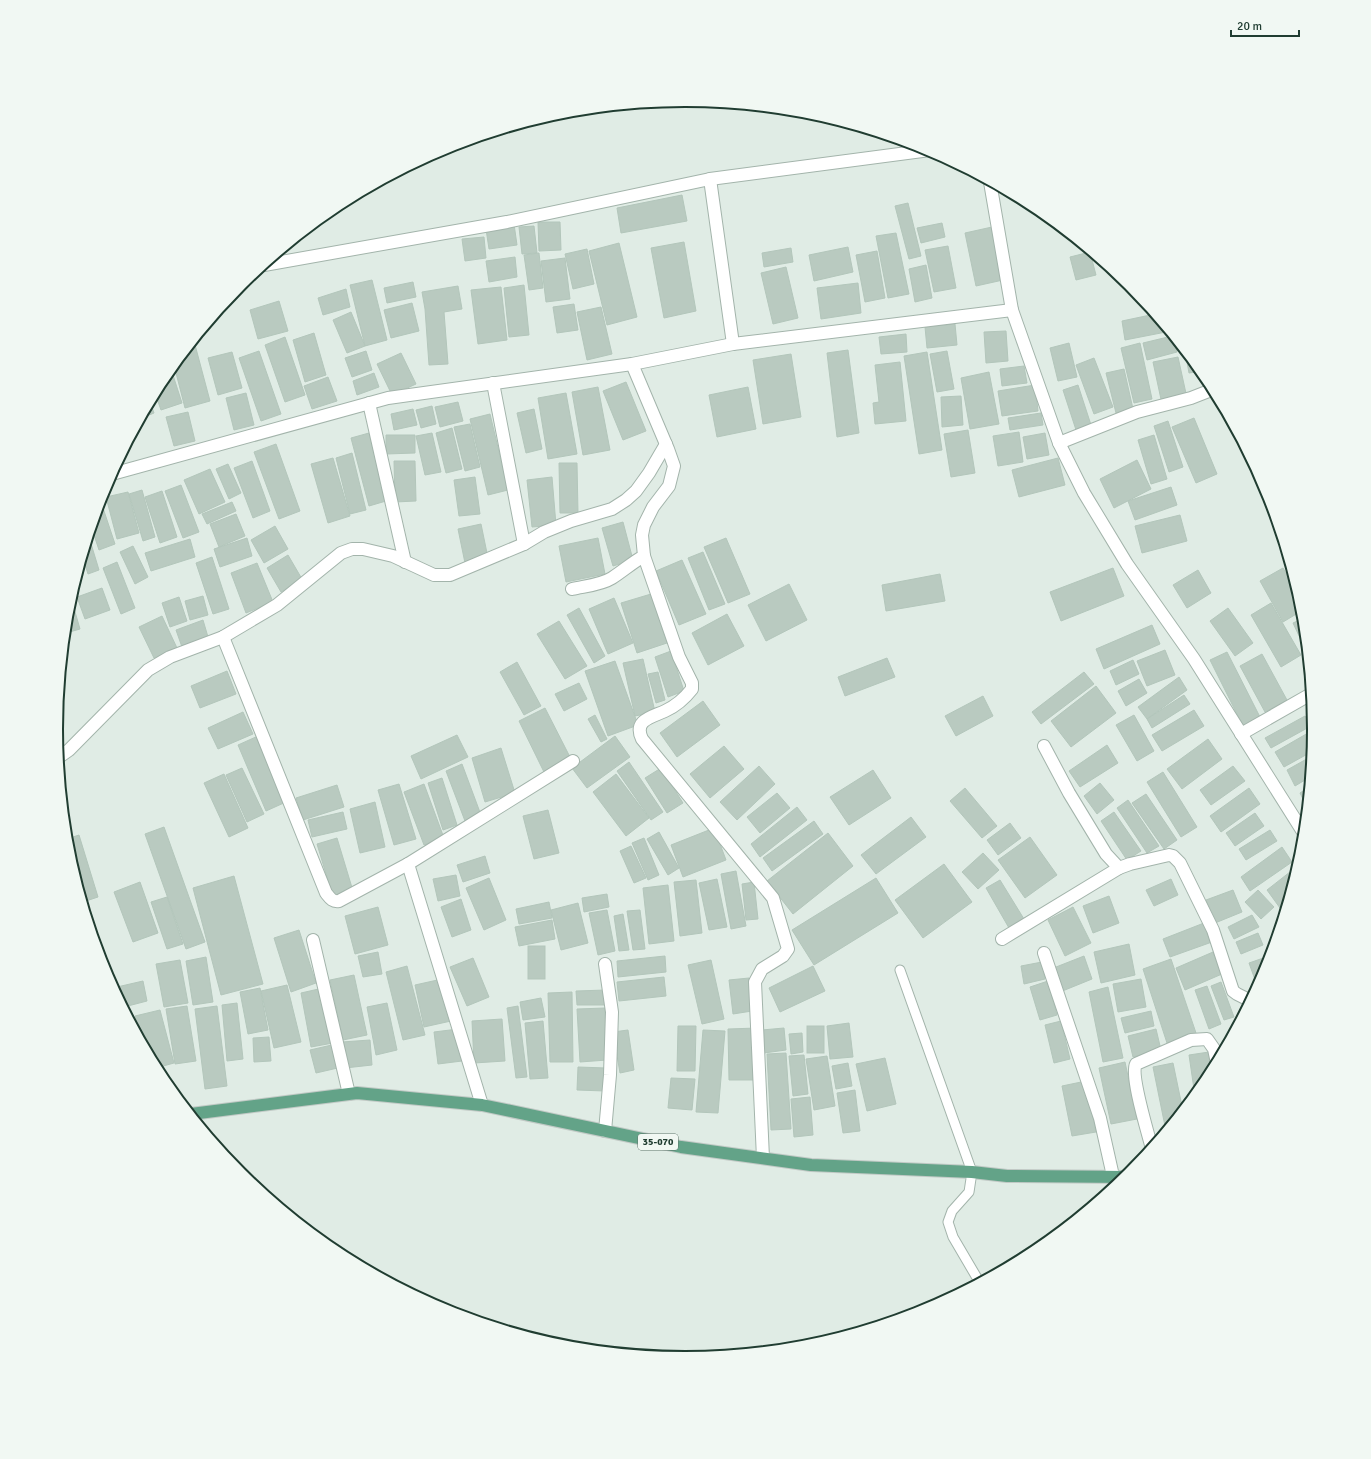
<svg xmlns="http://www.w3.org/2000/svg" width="1371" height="1459" font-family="Signika,sans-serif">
	<rect width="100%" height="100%" fill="#e0ece5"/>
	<!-- building -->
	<g fill="#b9cac0" stroke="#b3c6bb">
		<path d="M682 195 687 221 621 233 617 208Z"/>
		<path d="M908 203 921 256 909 259 895 206Z"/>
		<path d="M538 222H560L561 250 539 251Z"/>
		<path d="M942 223 945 237 921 243 917 228Z"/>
		<path d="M514 224 517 245 489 249 486 229Z"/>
		<path d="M534 226 537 253 522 254 519 227Z"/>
		<path d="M992 227 1003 280 976 286 965 233Z"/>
		<path d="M896 233 909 294 888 298 876 236Z"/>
		<path d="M484 237 486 258 465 261 462 239Z"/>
		<path d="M684 242 696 311 664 318 651 248Z"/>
		<path d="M619 243 637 317 607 325 589 251Z"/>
		<path d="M948 246 956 288 934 292 925 250Z"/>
		<path d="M848 247 853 272 814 281 809 255Z"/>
		<path d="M791 248 793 262 764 267 762 253Z"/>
		<path d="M587 249 594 284 573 289 565 254Z"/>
		<path d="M877 251 885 298 865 302 856 255Z"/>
		<path d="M1090 252 1096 275 1076 280 1070 257Z"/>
		<path d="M539 253 543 288 529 290 524 255Z"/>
		<path d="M515 257 517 277 489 282 486 261Z"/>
		<path d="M565 258 570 299 546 302 541 261Z"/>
		<path d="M926 265 932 298 915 302 909 269Z"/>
		<path d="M786 267 798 318 773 324 761 273Z"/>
		<path d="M372 280 387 340 365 346 350 285Z"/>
		<path d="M413 282 416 297 387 303 384 288Z"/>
		<path d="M858 283 861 313 821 319 817 288Z"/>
		<path d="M524 285 529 335 509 337 504 288Z"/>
		<path d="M458 286 462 309 444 312 448 364 429 365 425 309 422 292Z"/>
		<path d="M501 287 507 340 478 344 471 290Z"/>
		<path d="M346 289 350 307 323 315 318 298Z"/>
		<path d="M279 301 288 331 258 339 250 310Z"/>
		<path d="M412 303 419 331 391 338 384 310Z"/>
		<path d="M574 304 578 330 557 333 553 307Z"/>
		<path d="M601 307 612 354 587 360 577 312Z"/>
		<path d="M351 312 365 346 347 353 333 320Z"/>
		<path d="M1155 314 1165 326 1166 332 1125 340 1122 321Z"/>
		<path d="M955 324 957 345 927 348 925 327Z"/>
		<path d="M1006 331 1008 361 986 363 984 332Z"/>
		<path d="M314 333 326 375 305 382 293 340Z"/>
		<path d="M906 334 907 352 881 354 879 337Z"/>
		<path d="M1172 336 1177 352 1147 360 1143 343Z"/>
		<path d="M285 337 305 395 285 402 265 345Z"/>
		<path d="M194 341 210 401 185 408 174 365Z"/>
		<path d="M1069 343 1077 377 1058 381 1050 348Z"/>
		<path d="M1140 343 1152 399 1134 403 1121 348Z"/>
		<path d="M848 350 859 433 837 437 827 353Z"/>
		<path d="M259 351 281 414 261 421 239 358Z"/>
		<path d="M366 351 372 370 352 377 345 358Z"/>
		<path d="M947 351 954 389 937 392 930 354Z"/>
		<path d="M1185 351 1202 371 1189 373Z"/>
		<path d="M232 352 242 388 218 395 208 358Z"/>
		<path d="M927 352 942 450 919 454 904 356Z"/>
		<path d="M401 353 416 384 392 395 377 364Z"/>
		<path d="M791 354 801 417 763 424 753 360Z"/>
		<path d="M1178 357 1187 398 1162 404 1153 362Z"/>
		<path d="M1094 358 1113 407 1094 414 1076 365Z"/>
		<path d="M900 362 906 421 875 424 873 403 879 402 875 365Z"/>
		<path d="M1024 366 1027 383 1002 386 1000 369Z"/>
		<path d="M171 369 182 403 161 410 155 393 162 380Z"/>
		<path d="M1124 369 1133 409 1116 413 1106 373Z"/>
		<path d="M989 372 999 424 970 429 961 378Z"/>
		<path d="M374 373 379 387 357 395 353 381Z"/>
		<path d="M328 377 337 401 312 409 304 386Z"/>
		<path d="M626 382 646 431 623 440 603 391Z"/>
		<path d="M1035 385 1038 411 1002 416 998 391Z"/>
		<path d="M1078 385 1092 428 1077 433 1063 390Z"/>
		<path d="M598 387 610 450 583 455 572 392Z"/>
		<path d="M748 387 756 429 717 437 709 395Z"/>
		<path d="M246 393 254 425 234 430 226 398Z"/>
		<path d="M566 393 577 454 548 459 538 398Z"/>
		<path d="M961 396 963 425 942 427 941 397Z"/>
		<path d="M150 402 154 413 142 418Z"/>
		<path d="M458 402 463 421 440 427 435 407Z"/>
		<path d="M432 406 436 424 421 428 416 410Z"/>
		<path d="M413 409 417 425 394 430 391 414Z"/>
		<path d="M534 409 542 449 526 453 517 413Z"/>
		<path d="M188 412 195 441 174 446 166 417Z"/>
		<path d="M1041 413 1043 425 1010 430 1008 418Z"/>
		<path d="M490 414 508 490 488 495 470 419Z"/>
		<path d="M1194 418 1217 474 1196 483 1172 427Z"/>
		<path d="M1168 421 1183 467 1169 472 1154 426Z"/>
		<path d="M470 424 480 467 465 471 454 427Z"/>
		<path d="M452 428 462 469 446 473 436 433Z"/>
		<path d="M968 430 975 473 951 477 944 434Z"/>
		<path d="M1019 432 1023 462 998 466 993 436Z"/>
		<path d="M369 433 386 501 369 506 351 438Z"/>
		<path d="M432 433 441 472 425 475 416 436Z"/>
		<path d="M1045 433 1049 455 1027 459 1023 437Z"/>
		<path d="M386 435H415V453L386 454Z"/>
		<path d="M1154 435 1167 479 1151 484 1138 440Z"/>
		<path d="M276 444 300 511 279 519 254 452Z"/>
		<path d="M352 453 366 510 350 514 336 458Z"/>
		<path d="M333 458 350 516 328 523 311 464Z"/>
		<path d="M1058 458 1065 485 1019 497 1012 470Z"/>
		<path d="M1137 460 1151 489 1114 508 1100 479Z"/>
		<path d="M252 461 270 511 253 518 234 468Z"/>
		<path d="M394 461H415L416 501 395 502Z"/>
		<path d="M559 463H577L578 513H560Z"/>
		<path d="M228 464 241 493 229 499 216 469Z"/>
		<path d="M210 469 225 502 199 514 184 480Z"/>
		<path d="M475 477 480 514 459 516 454 480Z"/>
		<path d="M552 477 556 525 532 527 527 480Z"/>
		<path d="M181 485 199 532 183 538 165 491Z"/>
		<path d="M1171 487 1177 505 1135 520 1128 501Z"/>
		<path d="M142 490 155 537 143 541 129 494Z"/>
		<path d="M162 491 177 537 160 543 145 497Z"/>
		<path d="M128 492 139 533 117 539 106 497Z"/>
		<path d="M232 502 236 511 207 524 202 514Z"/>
		<path d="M103 508 115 544 99 550 92 529 97 510Z"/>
		<path d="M236 514 245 536 219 547 210 524Z"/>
		<path d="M1180 515 1187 541 1142 553 1135 526Z"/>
		<path d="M623 522 633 560 613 566 602 528Z"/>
		<path d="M481 524 488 558 465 563 458 529Z"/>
		<path d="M275 526 288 549 264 563 251 540Z"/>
		<path d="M89 537 99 570 88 574 83 558Z"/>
		<path d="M247 538 252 556 220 567 214 549Z"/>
		<path d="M598 538 605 574 566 582 559 546Z"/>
		<path d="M726 538 750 594 728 603 704 547Z"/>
		<path d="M190 539 195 557 151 571 145 553Z"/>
		<path d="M133 546 148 577 135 584 120 552Z"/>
		<path d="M703 552 725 604 709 610 688 558Z"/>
		<path d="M288 555 302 579 281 592 267 568Z"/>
		<path d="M212 557 229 609 213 614 196 563Z"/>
		<path d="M682 560 706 614 679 625 656 571Z"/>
		<path d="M117 562 135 608 121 614 103 568Z"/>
		<path d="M257 563 273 602 246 613 231 573Z"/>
		<path d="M1113 568 1124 596 1061 621 1050 592Z"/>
		<path d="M1283 568 1300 596 1303 610 1283 622 1260 581Z"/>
		<path d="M1198 570 1211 593 1187 608 1173 585Z"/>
		<path d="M940 574 945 601 886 611 882 585Z"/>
		<path d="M789 584 807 620 766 641 748 605Z"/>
		<path d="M102 588 110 610 85 619 77 597Z"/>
		<path d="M651 594 667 643 637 653 621 603Z"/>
		<path d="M203 596 208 615 190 620 185 601Z"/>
		<path d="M179 597 187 621 170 627 162 603Z"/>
		<path d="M71 598 80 629 66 633 68 606Z"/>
		<path d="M614 598 633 643 608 654 589 609Z"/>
		<path d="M1271 603 1301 655 1281 667 1251 615Z"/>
		<path d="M579 608 605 656 594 663 567 615Z"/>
		<path d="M1228 608 1253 643 1235 656 1210 621Z"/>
		<path d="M727 614 744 646 708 665 692 633Z"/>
		<path d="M162 616 177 648 154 658 139 627Z"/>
		<path d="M1304 618 1308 655 1293 623Z"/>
		<path d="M203 620 208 637 182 647 176 630Z"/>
		<path d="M559 621 587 666 565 679 537 634Z"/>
		<path d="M1152 625 1160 644 1104 669 1096 649Z"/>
		<path d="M1165 650 1175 675 1147 686 1137 661Z"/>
		<path d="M671 651 684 691 668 697 655 657Z"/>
		<path d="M1227 652 1261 719 1244 728 1210 660Z"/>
		<path d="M1262 654 1287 700 1265 712 1240 666Z"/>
		<path d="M887 658 895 677 845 696 838 677Z"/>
		<path d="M643 659 655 712 635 716 623 663Z"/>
		<path d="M1133 660 1139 674 1116 685 1110 671Z"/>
		<path d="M615 661 638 725 608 736 585 671Z"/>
		<path d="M517 662 541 706 524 715 500 672Z"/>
		<path d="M227 671 236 694 200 708 191 686Z"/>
		<path d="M658 672 665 700 656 703 648 674Z"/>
		<path d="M1084 672 1094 684 1041 724 1032 712Z"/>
		<path d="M1179 677 1187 690 1147 719 1138 707Z"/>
		<path d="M1139 679 1147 693 1126 706 1118 691Z"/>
		<path d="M579 683 587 699 564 711 555 694Z"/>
		<path d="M1096 686 1116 713 1071 747 1051 721Z"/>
		<path d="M1184 695 1190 704 1152 728 1147 719Z"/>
		<path d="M983 696 993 716 956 736 945 716Z"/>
		<path d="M703 701 720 725 677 757 660 733Z"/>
		<path d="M545 708 571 759 544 772 519 721Z"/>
		<path d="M1194 710 1204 726 1162 751 1152 735Z"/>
		<path d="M243 712 253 734 218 749 208 728Z"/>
		<path d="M595 715 607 739 601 742 588 719Z"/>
		<path d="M1134 715 1154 751 1137 761 1116 725Z"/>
		<path d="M1305 716 1311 726 1271 748 1265 738Z"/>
		<path d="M1315 729 1313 751 1284 767 1275 752Z"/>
		<path d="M457 735 468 757 421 779 411 756Z"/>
		<path d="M258 736 286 802 266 811 238 745Z"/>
		<path d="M615 736 630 757 587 788 572 768Z"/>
		<path d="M1208 739 1222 759 1182 789 1167 769Z"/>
		<path d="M1107 745 1118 763 1080 787 1069 771Z"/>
		<path d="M724 746 744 769 710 798 690 774Z"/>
		<path d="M501 748 515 793 485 802 472 758Z"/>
		<path d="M1312 756 1310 777 1295 786 1287 770Z"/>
		<path d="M629 762 663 812 651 820 617 771Z"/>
		<path d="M462 764 481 815 465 821 446 771Z"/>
		<path d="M759 766 775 784 737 820 720 802Z"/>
		<path d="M1233 766 1245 781 1211 805 1200 790Z"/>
		<path d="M242 768 264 814 247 822 226 775Z"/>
		<path d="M661 768 683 803 667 813 645 778Z"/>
		<path d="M873 770 891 798 849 825 830 797Z"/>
		<path d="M1163 772 1197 827 1181 837 1147 782Z"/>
		<path d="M224 774 248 828 229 837 204 783Z"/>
		<path d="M616 774 649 818 626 836 593 792Z"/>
		<path d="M442 778 457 825 443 830 428 783Z"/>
		<path d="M1100 783 1114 800 1097 814 1084 796Z"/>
		<path d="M399 784 416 839 394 845 378 790Z"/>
		<path d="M424 784 444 838 424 845 404 792Z"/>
		<path d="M337 785 344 807 303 820 296 798Z"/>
		<path d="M1309 787 1307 807 1300 793Z"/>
		<path d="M965 788 997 826 982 838 950 801Z"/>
		<path d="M1249 788 1260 804 1221 832 1210 816Z"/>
		<path d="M777 793 790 808 760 833 747 817Z"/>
		<path d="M1146 794 1177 840 1164 849 1132 803Z"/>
		<path d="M1128 800 1159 846 1147 853 1117 808Z"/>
		<path d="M375 802 385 847 360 853 350 809Z"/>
		<path d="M797 807 807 820 760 857 751 844Z"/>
		<path d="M548 810 559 853 534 859 523 816Z"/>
		<path d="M343 812 347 829 312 837 308 820Z"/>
		<path d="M1114 812 1141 851 1127 860 1101 821Z"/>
		<path d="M1255 813 1264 826 1235 846 1226 833Z"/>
		<path d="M911 817 926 837 876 874 861 855Z"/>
		<path d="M814 821 823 834 772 871 763 858Z"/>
		<path d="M1010 823 1021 838 998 855 987 840Z"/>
		<path d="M164 827 205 942 186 949 145 834Z"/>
		<path d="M714 828 726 860 683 877 671 845Z"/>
		<path d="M1270 830 1277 841 1246 860 1239 849Z"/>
		<path d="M659 832 679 868 668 875 647 839Z"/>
		<path d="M828 833 853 866 793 914 767 881Z"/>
		<path d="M79 835 98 897 83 902 68 852 67 839Z"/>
		<path d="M1030 837 1057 875 1025 898 998 860Z"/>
		<path d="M337 838 353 891 333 897 317 844Z"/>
		<path d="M644 838 659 875 648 880 632 843Z"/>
		<path d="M631 846 646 878 634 883 620 851Z"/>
		<path d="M1282 847 1292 862 1250 891 1241 877Z"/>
		<path d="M983 853 999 870 978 889 962 872Z"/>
		<path d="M485 856 490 873 463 882 457 865Z"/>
		<path d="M944 864 972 902 923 938 895 900Z"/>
		<path d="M1295 868 1297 871 1288 903 1280 908 1267 890Z"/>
		<path d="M736 871 746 926 731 929 721 874Z"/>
		<path d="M456 875 460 896 438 901 433 879Z"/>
		<path d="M234 876 263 984 221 995 193 888Z"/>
		<path d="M489 878 506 920 484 930 466 888Z"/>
		<path d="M876 878 898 913 814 965 792 930Z"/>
		<path d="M717 879 727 927 709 930 699 883Z"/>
		<path d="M1171 879 1178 895 1154 906 1146 890Z"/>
		<path d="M696 880 702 933 680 936 674 882Z"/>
		<path d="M1000 880 1024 919 1009 928 986 888Z"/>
		<path d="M140 882 158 933 133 942 114 892Z"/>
		<path d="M754 882 758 919 746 920 742 884Z"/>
		<path d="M668 885 674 941 649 944 643 888Z"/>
		<path d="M1233 890 1242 912 1215 923 1206 900Z"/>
		<path d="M1258 890 1274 907 1261 919 1245 902Z"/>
		<path d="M607 894 609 907 584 912 582 898Z"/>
		<path d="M1109 896 1119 923 1093 933 1083 906Z"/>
		<path d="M167 897 183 944 167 949 151 902Z"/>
		<path d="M461 899 471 930 452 937 441 907Z"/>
		<path d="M549 902 552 918 519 924 516 909Z"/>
		<path d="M578 903 588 943 561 950 551 910Z"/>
		<path d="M378 907 388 945 355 954 345 916Z"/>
		<path d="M1073 907 1091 943 1065 956 1048 920Z"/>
		<path d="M607 910 615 951 598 955 589 913Z"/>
		<path d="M640 910 645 949 633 950 627 911Z"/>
		<path d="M623 914 629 950 619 951 614 916Z"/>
		<path d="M1252 915 1259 927 1234 939 1228 927Z"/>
		<path d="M552 920 555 939 519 946 515 927Z"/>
		<path d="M1204 923 1212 942 1170 957 1163 939Z"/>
		<path d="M299 930 316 983 291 992 274 938Z"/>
		<path d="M1258 933 1263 945 1241 954 1236 942Z"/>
		<path d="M1129 944 1135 975 1101 983 1094 952Z"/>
		<rect x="528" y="946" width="17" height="33"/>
		<path d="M378 952 382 974 363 977 358 956Z"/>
		<path d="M1213 952 1222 974 1185 990 1176 968Z"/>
		<path d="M1272 955 1267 971 1258 988 1249 963Z"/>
		<path d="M665 956 666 972 618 977 617 961Z"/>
		<path d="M1084 956 1092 979 1060 992 1051 969Z"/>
		<path d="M206 957 213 1002 193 1005 186 961Z"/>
		<path d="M473 958 489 997 467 1006 450 967Z"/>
		<path d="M1171 959 1196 1033 1167 1043 1143 969Z"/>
		<path d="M180 960 188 1003 164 1007 156 964Z"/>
		<path d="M711 960 724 1019 702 1024 688 965Z"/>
		<path d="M1042 962 1045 979 1024 984 1021 966Z"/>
		<path d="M407 966 425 1035 403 1040 386 972Z"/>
		<path d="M813 966 825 991 780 1012 769 988Z"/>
		<path d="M354 975 367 1035 343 1040 330 980Z"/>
		<path d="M664 977 666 996 619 1001 617 982Z"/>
		<path d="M749 978 752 1011 733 1014 729 980Z"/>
		<path d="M442 979 451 1021 424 1027 415 985Z"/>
		<path d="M1141 979 1146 1007 1118 1012 1113 984Z"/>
		<path d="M143 981 147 1001 124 1007 117 987Z"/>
		<path d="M1048 981 1057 1015 1040 1020 1030 987Z"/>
		<path d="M1221 982 1234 1017 1224 1020 1211 986Z"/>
		<path d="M287 985 301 1042 274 1048 261 991Z"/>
		<path d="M1207 986 1221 1024 1209 1029 1195 990Z"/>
		<path d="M1108 987 1123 1058 1103 1062 1089 992Z"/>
		<path d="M260 988 268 1030 248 1034 240 992Z"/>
		<path d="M323 988 333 1043 311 1047 301 993Z"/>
		<path d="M606 990V1005H577L576 991Z"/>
		<path d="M572 992 573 1062H550L548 993Z"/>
		<path d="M541 998 545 1017 523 1020 520 1002Z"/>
		<path d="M237 1003 243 1059 227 1061 222 1005Z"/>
		<path d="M387 1003 397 1050 376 1055 367 1007Z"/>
		<path d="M187 1006 196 1061 175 1064 166 1009Z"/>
		<path d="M217 1006 227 1086 205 1089 195 1009Z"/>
		<path d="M518 1006 527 1077 516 1078 507 1008Z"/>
		<path d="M605 1008 607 1060 580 1062 577 1009Z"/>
		<path d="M160 1010 174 1063 156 1068 141 1039 135 1016Z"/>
		<path d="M1151 1011 1154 1026 1125 1033 1121 1018Z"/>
		<path d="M502 1019 505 1061 474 1063 472 1021Z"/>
		<path d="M543 1021 548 1078 530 1079 525 1023Z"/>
		<path d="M1061 1021 1070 1059 1054 1063 1045 1025Z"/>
		<path d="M849 1023 853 1057 830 1059 827 1026Z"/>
		<path d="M678 1026H696L695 1071H677Z"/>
		<rect x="807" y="1026" width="17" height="27"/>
		<path d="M757 1028 758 1080H729L728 1029Z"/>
		<path d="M784 1028 786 1050 764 1053 762 1030Z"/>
		<path d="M458 1029 462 1061 438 1064 434 1032Z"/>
		<path d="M1156 1029 1161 1050 1133 1057 1128 1036Z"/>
		<path d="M628 1030 634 1070 620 1073 613 1032Z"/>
		<path d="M703 1030 725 1031 718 1113 696 1112Z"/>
		<path d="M802 1033 803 1052 791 1054 789 1034Z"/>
		<path d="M269 1037 271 1061 254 1062 253 1038Z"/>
		<path d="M370 1040 372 1065 345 1068 342 1042Z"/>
		<path d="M336 1044 342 1067 316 1073 310 1050Z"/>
		<path d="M1209 1052 1212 1074 1195 1096 1189 1055Z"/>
		<path d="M786 1053 791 1129 771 1130 767 1054Z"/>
		<path d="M804 1055 808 1094 793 1096 789 1056Z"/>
		<path d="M827 1056 835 1106 814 1110 806 1059Z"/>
		<path d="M885 1058 896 1104 867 1111 856 1064Z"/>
		<path d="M1125 1062 1137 1119 1111 1124 1099 1068Z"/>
		<path d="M848 1063 852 1086 836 1089 832 1066Z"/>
		<path d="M1173 1063 1183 1111 1166 1131 1153 1067Z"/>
		<path d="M578 1067 606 1068 605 1091 577 1090Z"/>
		<path d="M671 1078 695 1079 692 1110 668 1108Z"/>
		<path d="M1086 1081 1096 1132 1072 1136 1062 1086Z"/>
		<path d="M855 1090 860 1131 843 1133 837 1093Z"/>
		<path d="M810 1097 813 1135 794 1137 791 1099Z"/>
	</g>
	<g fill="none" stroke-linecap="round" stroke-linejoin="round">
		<!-- service casing -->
		<g stroke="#a3b4ab" stroke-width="11">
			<g id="service">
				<path d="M1129 283V285"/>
				<path d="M900 970 972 1172 969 1192 952 1211 948 1222 953 1237 980 1283"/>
			</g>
		</g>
		<!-- minor casing -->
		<g stroke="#a3b4ab" stroke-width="14">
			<g id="minor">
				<path d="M710 179 733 344"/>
				<path d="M990 182 1012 310 1059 443 1084 493 1127 564 1194 659 1305 835"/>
				<path d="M264 265 507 222 710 179 930 150"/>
				<path d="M493 383 524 544"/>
				<path d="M369 403 405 562"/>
				<path d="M1059 443 1137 412 1191 398 1214 389"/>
				<path d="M112 474 388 398 632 364 733 344 1012 310"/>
				<path d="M644 556 679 657 692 683V689C685 698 676 706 665 711 652 717 633 720 642 739L773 898 788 949 783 956 762 969 755 982 763 1158"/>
				<path d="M572 589C585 586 601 585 612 578 623 571 633 562 644 556L642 535 644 525 653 507 669 486 674 466 668 449 632 364"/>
				<path d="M223 637 326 893C330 898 332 902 339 901L408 864 573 761"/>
				<path d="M1241 734 1311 694"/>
				<path d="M1044 746 1069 793 1106 854 1119 868 1130 864 1169 855 1173 856 1180 863 1213 930 1233 991 1237 994 1251 1001"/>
				<path d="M59 757 69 750 148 670 170 657 223 637 277 605 341 553 352 549H363L393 556 434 575H450L524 544 544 532 571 521 612 509 626 500 636 491 649 473 666 444"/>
				<path d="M408 864 482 1105"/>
				<path d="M1002 939 1119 868"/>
				<path d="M313 940 349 1094"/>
				<path d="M1044 953 1100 1118 1113 1176"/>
				<path d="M605 1131 610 1075 612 1012 605 964"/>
				<path d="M1152 1149C1148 1133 1130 1075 1136 1064L1191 1040 1207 1039 1214 1049 1217 1063"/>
			</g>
		</g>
		<!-- primary casing -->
		<g stroke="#c1c9c5" stroke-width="14">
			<path id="primary" d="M191 1114 357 1093 482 1105 681 1147 811 1165 972 1172 1007 1176 1128 1177"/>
		</g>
		<!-- service -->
		<use href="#service" stroke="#fff" stroke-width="9"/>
		<!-- minor -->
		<use href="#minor" stroke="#fff" stroke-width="12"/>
		<!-- primary -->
		<use href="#primary" stroke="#63a388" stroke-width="12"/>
	</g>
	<g text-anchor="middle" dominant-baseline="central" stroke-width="3" stroke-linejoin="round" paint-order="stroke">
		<!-- shield labels -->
		<rect fill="#f1f8f3" stroke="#5f756b" stroke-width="1" x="638" y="1134" width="40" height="16" rx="3"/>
		<g font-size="10" font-weight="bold" fill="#203d31">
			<text x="658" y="1142">35-070</text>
		</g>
	</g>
	<!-- crop -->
	<path d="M0 0H1371V1459H0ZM63 729a622 622 0 1 1 1244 0a622 622 0 1 1-1244 0Z" fill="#f1f8f3" fill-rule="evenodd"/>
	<path fill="none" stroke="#203d31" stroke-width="2" d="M63 729a622 622 0 1 1 1244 0a622 622 0 1 1-1244 0Z"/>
	<!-- scale -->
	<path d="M1231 30v6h68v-6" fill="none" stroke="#203d31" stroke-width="2"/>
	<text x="1237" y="30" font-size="12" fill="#203d31" stroke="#f1f8f3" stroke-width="3" paint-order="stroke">20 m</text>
</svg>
